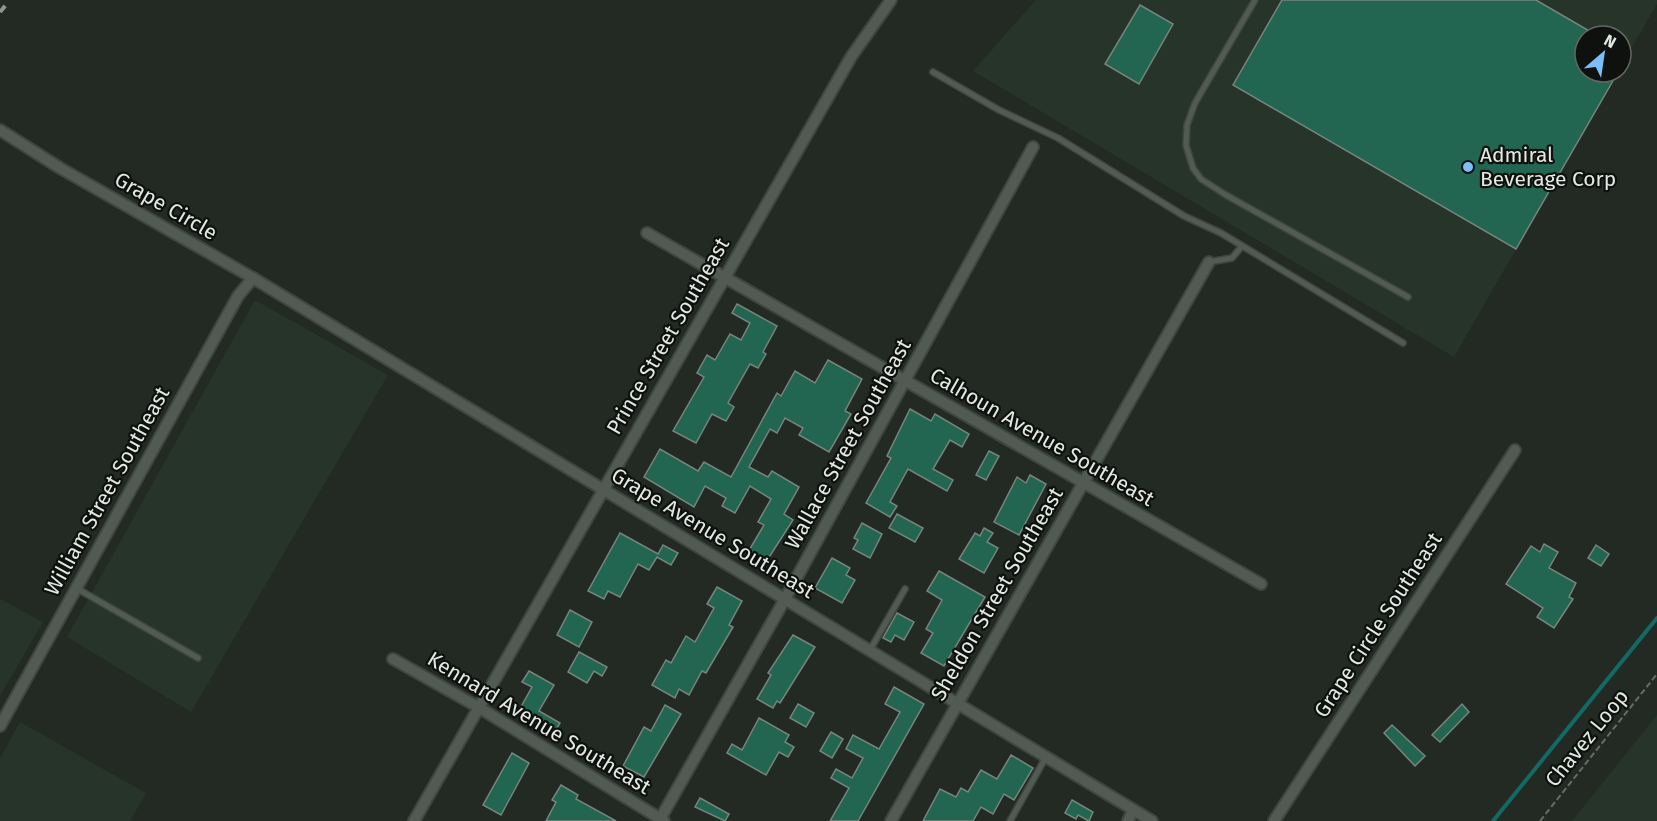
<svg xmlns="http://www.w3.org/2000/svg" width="1657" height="821" font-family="'Fira Sans',sans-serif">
	<rect width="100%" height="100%" fill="#222a23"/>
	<!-- built -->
	<g fill="#273429">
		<path d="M1036 0H1657V4L1621 66V36H1585V72H1618L1454 357 973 71Z"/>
		<path d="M255 300 388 375 191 712 67 637Z"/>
		<path d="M0 599 43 622 0 696Z"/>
		<path d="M1657 715V821H1572Z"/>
		<path d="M20 722 146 793 130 821H0V758Z"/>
	</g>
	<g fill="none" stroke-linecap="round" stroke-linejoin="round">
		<!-- stream -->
		<path stroke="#136963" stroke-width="4" d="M1493 821 1657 618"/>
	</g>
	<!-- building -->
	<g fill="#226550" stroke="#77847f" stroke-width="1.5">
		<path d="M1282 0H1536L1598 36H1585V72H1618L1516 249 1233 85Z"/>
		<path d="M1140 5 1173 24 1139 84 1105 64Z"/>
		<path d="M737 304 777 326 763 352 766 354 758 368 750 364 728 403 734 407 726 421 712 414 696 443 673 431 704 377 697 373 707 355 715 360 730 334 741 340 750 323 732 313Z"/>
		<path d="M828 360 862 379 845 411 851 414 829 452 799 435 803 428 785 418 777 433 770 429 749 467 768 477 772 471 799 487 784 514 793 520 766 562 748 552 764 525 758 522 771 499 750 486 735 513 722 506 726 498 705 486 694 507 644 477 660 449 698 471 704 462 731 477 777 393 781 396 795 371 815 383Z"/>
		<path d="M910 409 931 421 935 414 969 434 962 447 950 440 933 469 953 480 947 491 908 469 890 502 897 506 890 517 866 503 891 458 887 456Z"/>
		<path d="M989 451 999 456 986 480 976 475Z"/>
		<path d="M1030 475 1046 484 1019 535 994 522 1017 477 1026 483Z"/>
		<path d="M897 514 923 528 915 542 889 528Z"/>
		<path d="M862 523 882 534 870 558 853 549 858 540 854 538Z"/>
		<path d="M984 528 993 533 987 542 998 548 984 573 959 559 975 533 980 536Z"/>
		<path d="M620 533 658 554 663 545 678 553 671 565 657 557 649 570 638 564 620 597 608 591 604 599 588 591Z"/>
		<path d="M1544 544 1558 552 1549 568 1576 583 1569 597 1573 599 1554 628 1537 617 1543 608 1506 584 1531 546 1540 552Z"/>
		<path d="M1596 545 1609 554 1601 566 1588 558Z"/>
		<path d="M832 558 850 568 846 575 855 580 842 603 815 588Z"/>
		<path d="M939 571 985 597 944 666 921 653 933 633 926 629 942 600 927 591Z"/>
		<path d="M717 587 742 601 729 625 733 627 706 673 702 671 689 695 679 689 675 698 652 685 666 660 671 663 686 636 695 642 714 608 707 604Z"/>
		<path d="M570 610 592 622 579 647 557 635Z"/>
		<path d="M897 613 914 622 904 640 895 635 891 642 883 638Z"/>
		<path d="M793 635 815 647 780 703 777 701 773 708 757 699 771 675 768 673Z"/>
		<path d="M579 652 607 667 602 676 594 671 587 683 568 672Z"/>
		<path d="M529 671 554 685 539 711 560 723 554 733 518 712 532 687 522 682Z"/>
		<path d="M894 687 924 704 858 821H830L849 788 831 778 836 769 852 778 863 758 846 749 853 735 879 749 900 712 885 704Z"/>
		<path d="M798 704 814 713 806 727 790 718Z"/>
		<path d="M1462 704 1469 712 1440 742 1432 735Z"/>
		<path d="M665 705 681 714 644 777 623 766 644 727 651 731Z"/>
		<path d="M759 718 789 735 785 742 794 747 788 757 779 752 766 775 727 753 732 744 742 750Z"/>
		<path d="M1392 725 1425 756 1415 766 1384 733Z"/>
		<path d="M831 732 843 739 832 758 820 751Z"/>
		<path d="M512 753 529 763 501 815 483 805Z"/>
		<path d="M1011 755 1033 768 1014 800 1004 794 993 814 981 807 973 821H923L940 789 956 797 961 788 968 792 981 770 997 779Z"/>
		<path d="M561 785 578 795 576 799 616 821H546L556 802 552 800Z"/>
		<path d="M700 798 729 814 725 821 695 807Z"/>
		<path d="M1072 800 1093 812 1089 821 1078 815 1076 819 1065 813Z"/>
	</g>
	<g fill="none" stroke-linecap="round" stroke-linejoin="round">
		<!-- lane casing -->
		<g stroke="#3f4640" stroke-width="8">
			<g id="lane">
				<path d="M1255 0 1195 103 1187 125 1186 145 1193 168 1201 179 1226 195 1408 297"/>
				<path d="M933 72 999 110 1058 138 1184 216 1221 233 1403 343"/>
				<path d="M1209 262 1232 258 1242 246"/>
				<path d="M76 588 198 658"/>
				<path d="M870 650 905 589"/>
				<path d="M1010 821 1046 757"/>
			</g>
		</g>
		<!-- street casing -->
		<g stroke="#3f4640" stroke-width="14">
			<g id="street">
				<path d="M0 130 60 168 253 278 1152 821"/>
				<path d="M647 233 1261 584"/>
				<path d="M393 659 478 707 664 821"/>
				<path d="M0 726 238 296 253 278"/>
				<path d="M414 821 851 57 891 0"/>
				<path d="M659 821 785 599 1033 147"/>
				<path d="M891 821 1209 262"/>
				<path d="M1128 821 1133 810"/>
				<path d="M1274 821 1515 450"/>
			</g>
		</g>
		<!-- path -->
		<path stroke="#666d67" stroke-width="2" stroke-dasharray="6 3" stroke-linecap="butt" d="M1540 821 1657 674"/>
		<!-- lane -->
		<use href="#lane" stroke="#525b53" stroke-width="5"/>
		<!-- street -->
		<use href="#street" stroke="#525b53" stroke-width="10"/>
		<!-- rail -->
		<path stroke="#8f9590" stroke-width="4" stroke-dasharray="8 8" stroke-linecap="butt" d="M0 12 10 0"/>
	</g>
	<!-- markers -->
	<circle fill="#7cbef9" stroke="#0e110e" stroke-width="2" cx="1468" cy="167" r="6"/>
	<g text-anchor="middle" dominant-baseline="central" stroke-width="4.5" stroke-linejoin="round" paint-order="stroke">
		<!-- poi labels -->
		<g font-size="21" fill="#e3e9e4" stroke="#0e110e" text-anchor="start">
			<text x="1480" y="155">Admiral<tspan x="1480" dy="24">Beverage Corp</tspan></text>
		</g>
		<!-- street labels -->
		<g font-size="21" fill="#e3e9e4" stroke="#0e110e">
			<text transform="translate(166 206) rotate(30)">Grape Circle</text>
			<text transform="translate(668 336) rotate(-60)">Prince Street Southeast</text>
			<text transform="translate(1042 437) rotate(30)">Calhoun Avenue Southeast</text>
			<text transform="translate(848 444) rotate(-61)">Wallace Street Southeast</text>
			<text transform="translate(107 491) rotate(-61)">William Street Southeast</text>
			<text transform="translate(713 533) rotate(31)">Grape Avenue Southeast</text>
			<text transform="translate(997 594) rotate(-60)">Sheldon Street Southeast</text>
			<text transform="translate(1378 625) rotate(-57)">Grape Circle Southeast</text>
			<text transform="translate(539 723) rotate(31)">Kennard Avenue Southeast</text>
			<text transform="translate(1587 738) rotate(-51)">Chavez Loop</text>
		</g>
	</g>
	<!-- north arrow -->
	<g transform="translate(1603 54) rotate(29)"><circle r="28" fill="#0e110e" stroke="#636764" stroke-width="1.5"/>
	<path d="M0-4.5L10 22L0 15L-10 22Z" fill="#7cbef9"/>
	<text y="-9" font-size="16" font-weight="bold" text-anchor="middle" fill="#e3e9e4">N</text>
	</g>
</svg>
